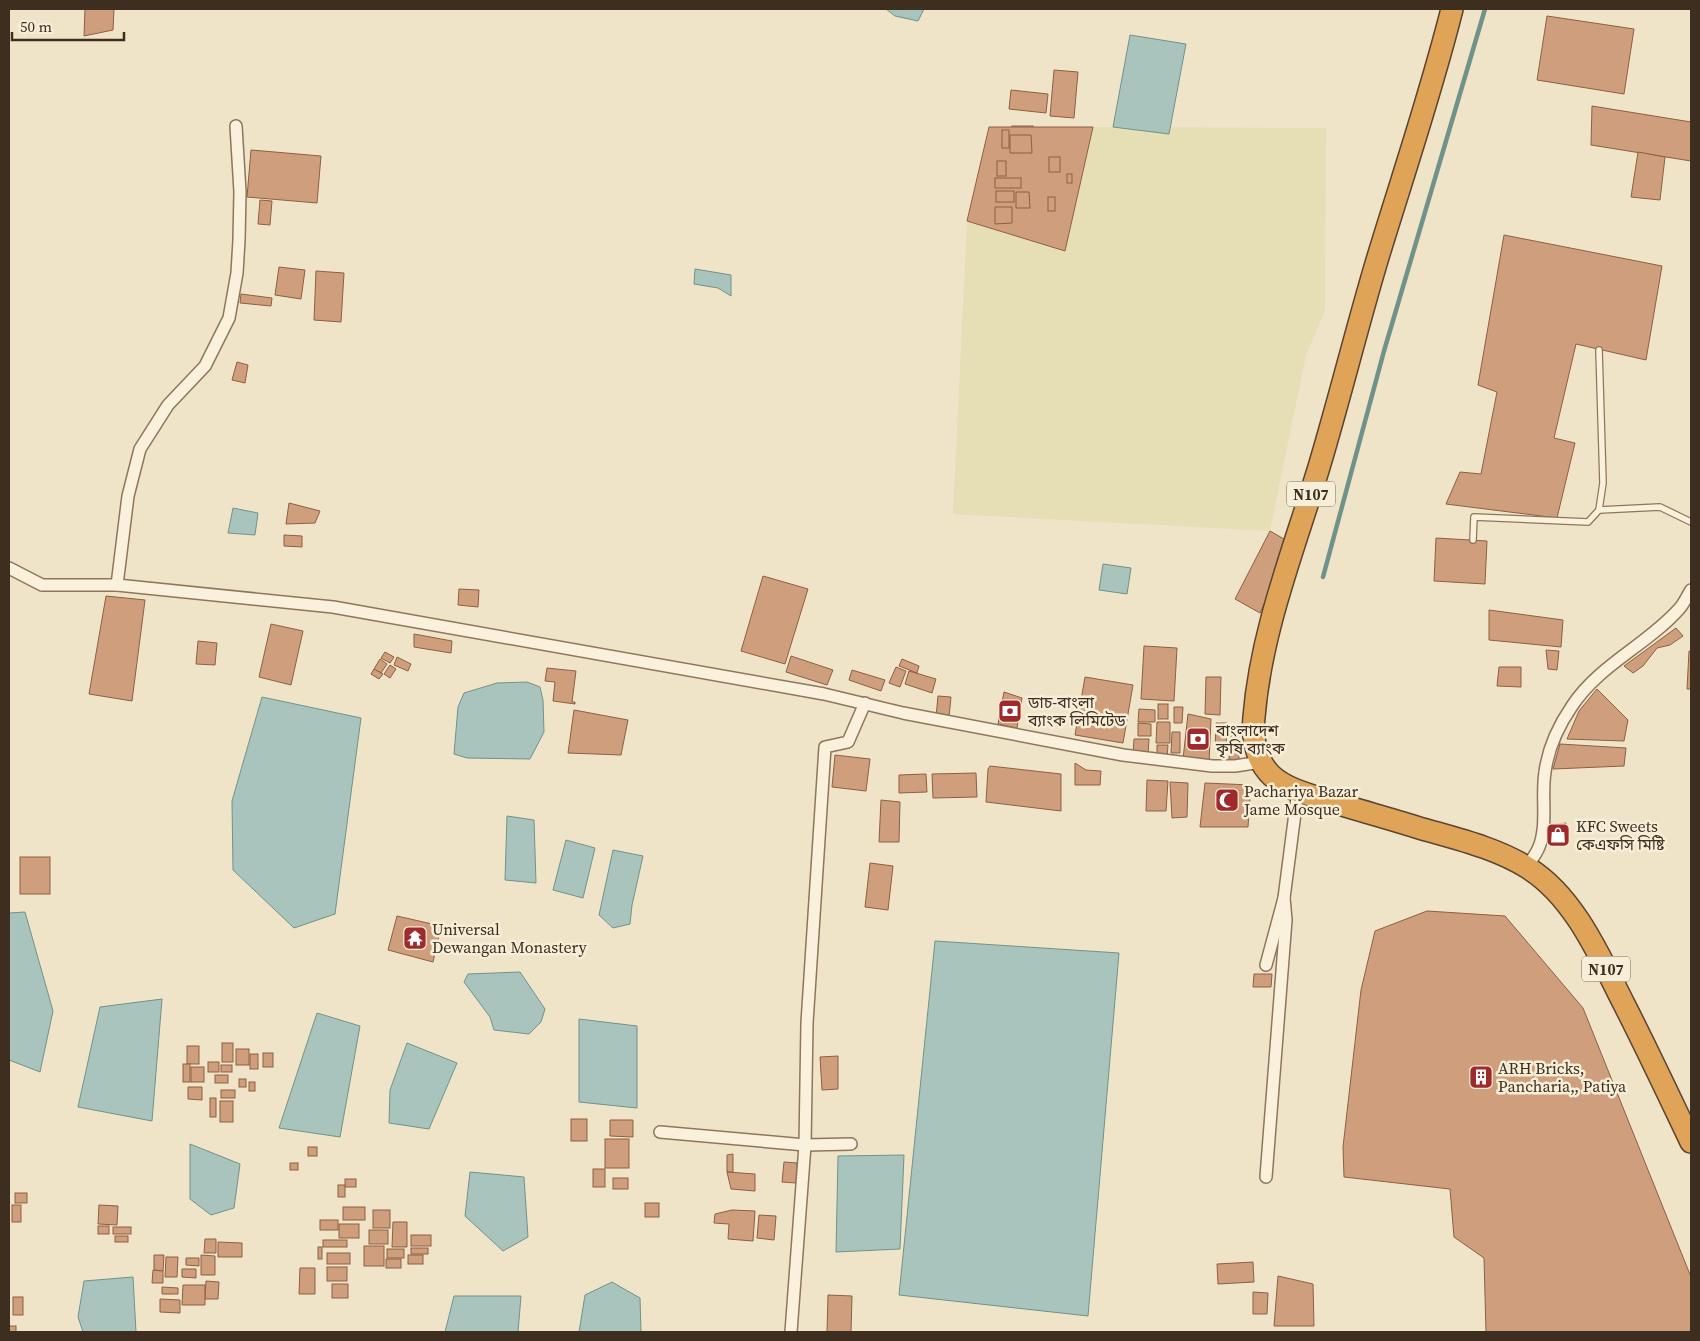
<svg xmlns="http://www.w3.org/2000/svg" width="1700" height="1341" font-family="'Source Serif 4','Noto Sans Bengali',serif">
	<rect width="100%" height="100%" fill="#f0e4c8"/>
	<!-- farmland -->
	<path fill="#e6deb5" d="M1093 127 1326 128 1325 311 1306 355 1270 531 953 514 967 221 1065 251Z"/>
	<!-- water -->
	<g fill="#a9c4bc" stroke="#6f938a">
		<path d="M886 9H924L918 21 895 16Z"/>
		<path d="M1130 35 1186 44 1169 134 1113 127Z"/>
		<path d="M695 269 731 275V296L718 288 694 284Z"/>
		<path d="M233 508 258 513 255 535 228 533Z"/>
		<path d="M1103 564 1131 568 1127 594 1099 590Z"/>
		<path d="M527 682 540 687 543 700 544 732 530 759 467 758 454 754 458 707 464 693 497 683Z"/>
		<path d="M262 697 361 718 335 914 294 928 233 870 232 801Z"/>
		<path d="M507 816 534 820 536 883 505 880Z"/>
		<path d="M566 840 595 848 583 898 553 890Z"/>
		<path d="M613 850 643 856 632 905 630 924 613 928 599 915Z"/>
		<path d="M25 912 53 1011 40 1072 9 1060V913Z"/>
		<path d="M935 941 1119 953 1088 1316 899 1295Z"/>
		<path d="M520 972 545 1009 541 1022 529 1034 494 1030 490 1017 464 982 468 974Z"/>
		<path d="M162 999 152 1121 78 1107 100 1007Z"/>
		<path d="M317 1013 360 1026 340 1137 279 1128Z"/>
		<path d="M579 1019 637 1026V1108L579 1102Z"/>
		<path d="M407 1043 457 1063 429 1129 389 1123 390 1090Z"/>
		<path d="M190 1144 240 1164 234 1208 211 1215 190 1199Z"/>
		<path d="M904 1155 900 1249 836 1252 838 1156Z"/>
		<path d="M470 1172 524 1177 528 1237 503 1251 465 1216Z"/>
		<path d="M133 1277 136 1332H83L78 1317 84 1281Z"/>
		<path d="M612 1282 640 1298 641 1332H579L585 1295Z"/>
		<path d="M454 1296H521L518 1332H445Z"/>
	</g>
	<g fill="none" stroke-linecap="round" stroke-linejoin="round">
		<!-- stream -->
		<path stroke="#6f938a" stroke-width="4.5" d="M1323 577 1384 351 1485 9"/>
	</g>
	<!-- building -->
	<g fill="#cf9f7d" stroke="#8d5f41">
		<path d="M85 9H114L113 30 84 36Z"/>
		<path d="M1547 16 1634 29 1624 94 1537 80Z"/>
		<path d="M1054 70 1078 72 1074 118 1050 116Z"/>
		<path d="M1011 90 1048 94 1046 113 1009 109Z"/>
		<path d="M1592 106 1691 122V161L1591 145Z"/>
		<rect x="1012" y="126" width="21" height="8"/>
		<path d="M989 127H1093L1065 251 967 221Z"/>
		<rect x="1002" y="130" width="7" height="18"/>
		<path d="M1010 135H1031L1032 153H1010Z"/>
		<path d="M251 150 321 156 317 203 247 197Z"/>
		<path d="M1638 152 1665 157 1660 200 1631 197Z"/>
		<rect x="1049" y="157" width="11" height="15"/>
		<rect x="997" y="161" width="9" height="15"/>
		<rect x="1067" y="174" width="5" height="9"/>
		<rect x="995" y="178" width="26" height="10"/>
		<rect x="996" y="191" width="18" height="11"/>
		<path d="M1016 192H1029L1030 208H1016Z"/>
		<rect x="1048" y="197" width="7" height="14"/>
		<path d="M260 200 272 201 270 225 258 224Z"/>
		<path d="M995 207H1012V223L995 224Z"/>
		<path d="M1504 235 1662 266 1646 360 1576 344 1554 438 1575 443 1557 518 1446 504 1460 472 1481 474 1497 392 1478 385Z"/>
		<path d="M279 267 305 270 301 299 275 295Z"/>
		<path d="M316 271 344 273 341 322 314 320Z"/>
		<path d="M241 294 272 298 271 306 240 303Z"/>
		<path d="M237 362 248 365 245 383 232 380Z"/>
		<path d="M289 503 320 511 315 523 286 524Z"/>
		<path d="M1270 531 1291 543 1260 613 1235 599Z"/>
		<path d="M284 535 302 536V547L284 546Z"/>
		<path d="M1436 538 1487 541 1485 584 1434 581Z"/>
		<path d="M763 576 808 589 785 664 741 651Z"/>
		<path d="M459 589 479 590 478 607 458 605Z"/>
		<path d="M106 596 145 600 132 701 89 694Z"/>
		<path d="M1489 610 1563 620 1561 647 1489 640Z"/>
		<path d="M271 624 303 631 291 685 259 677Z"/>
		<path d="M1676 628 1683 636 1670 645 1657 648 1643 666 1633 673 1624 666Z"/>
		<path d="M414 634 452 641 451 653 414 647Z"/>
		<path d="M198 641 217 643 215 665 196 664Z"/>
		<path d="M1144 646 1177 648 1174 701 1141 699Z"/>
		<path d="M1546 650 1559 651 1557 670 1548 669Z"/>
		<path d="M1689 651H1691V689H1687Z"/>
		<path d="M385 652 394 657 390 663 381 658Z"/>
		<path d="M791 656 833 670 827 685 786 672Z"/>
		<path d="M397 657 411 664 408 671 394 665Z"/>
		<path d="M380 659 387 664 381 673 374 669Z"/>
		<path d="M902 659 919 666 917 673 899 666Z"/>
		<path d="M390 665 396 669 390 678 384 674Z"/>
		<path d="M896 667 906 671 900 687 889 683Z"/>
		<path d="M1499 667H1521V687L1497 686Z"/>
		<path d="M547 668 576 671 572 702H575V704L553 701 555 682 545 681Z"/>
		<path d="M374 669 383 674 379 679 371 674Z"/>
		<path d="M852 670 885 680 881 691 849 680Z"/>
		<path d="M909 671 936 679 932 693 905 684Z"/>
		<path d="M1085 677 1133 685 1123 743 1075 735Z"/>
		<path d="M1206 677H1221L1220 715 1205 714Z"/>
		<path d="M1597 689 1628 720 1624 741 1567 739 1579 711Z"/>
		<path d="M1004 692 1022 698 1017 728 998 724Z"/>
		<path d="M938 696 951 697 949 717H936Z"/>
		<rect x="1158" y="704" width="10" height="15"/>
		<path d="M1174 707H1183L1182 723H1174Z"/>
		<path d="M1139 709 1155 710V722H1138Z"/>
		<path d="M574 710 628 720 621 755 568 753Z"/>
		<path d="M1188 714 1211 719 1209 763 1183 759Z"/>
		<path d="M1157 722H1170V743H1156Z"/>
		<path d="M1138 723 1151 724V736H1138Z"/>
		<path d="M1216 723H1227L1226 750H1215Z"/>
		<path d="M1230 730H1239L1238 748H1230Z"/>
		<path d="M1172 732H1180V753H1171Z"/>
		<path d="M1134 739H1149L1148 755H1133Z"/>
		<path d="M1560 744 1626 748 1624 766 1553 769Z"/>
		<path d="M1157 745H1168L1167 758H1157Z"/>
		<path d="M1230 748H1239V760L1229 759Z"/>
		<path d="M835 755 870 759 866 791 832 787Z"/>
		<path d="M1075 763 1086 770 1101 771 1100 785H1075Z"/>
		<path d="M990 766 1061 774V811L986 802 988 769Z"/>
		<path d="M976 773 977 797 933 798 932 774Z"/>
		<path d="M926 774 927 792 899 793V775Z"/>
		<path d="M1147 780 1168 781 1166 811H1146Z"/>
		<path d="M1170 782 1188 783 1187 817 1172 818Z"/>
		<path d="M1205 783 1251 785 1248 827H1200Z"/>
		<path d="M881 800 900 802 899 842H879Z"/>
		<path d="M1566 823V845H1549L1550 825Z"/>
		<rect x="20" y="857" width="30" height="37"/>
		<path d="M870 863 893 866 888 910 865 907Z"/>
		<path d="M1427 911 1505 916 1583 1008 1691 1277V1332H1486L1484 1258 1454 1237 1450 1189 1344 1177 1343 1147 1361 990 1375 931Z"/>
		<path d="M397 916 441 926 433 962 388 950Z"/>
		<path d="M1254 974H1272L1271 987H1253Z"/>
		<rect x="222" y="1043" width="11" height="19"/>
		<rect x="187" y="1046" width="12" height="18"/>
		<rect x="236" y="1049" width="13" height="16"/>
		<rect x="263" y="1053" width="10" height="14"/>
		<rect x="250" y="1054" width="8" height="15"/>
		<path d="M838 1056V1089L822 1090 820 1057Z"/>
		<rect x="208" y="1062" width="11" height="10"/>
		<rect x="183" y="1064" width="7" height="18"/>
		<rect x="221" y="1065" width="11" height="7"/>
		<rect x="191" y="1067" width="13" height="15"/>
		<rect x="215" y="1075" width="13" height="8"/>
		<rect x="239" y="1079" width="7" height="8"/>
		<rect x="249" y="1082" width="6" height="9"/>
		<path d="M188 1087H202V1100L188 1099Z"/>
		<rect x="221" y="1090" width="14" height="8"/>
		<rect x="210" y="1098" width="6" height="19"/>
		<rect x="220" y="1101" width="13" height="21"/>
		<rect x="571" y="1119" width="16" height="22"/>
		<path d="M610 1120H633V1137L610 1136Z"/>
		<rect x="605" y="1139" width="24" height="29"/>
		<rect x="308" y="1147" width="9" height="9"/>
		<path d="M733 1154V1172H727V1155Z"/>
		<path d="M784 1162 797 1163 796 1183 782 1182Z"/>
		<rect x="290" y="1163" width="8" height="7"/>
		<rect x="593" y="1169" width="12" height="18"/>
		<path d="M727 1172 755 1174V1191L731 1189Z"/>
		<rect x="613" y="1178" width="15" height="11"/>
		<rect x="345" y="1179" width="11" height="8"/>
		<rect x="338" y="1185" width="7" height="12"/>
		<rect x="15" y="1193" width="12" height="10"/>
		<rect x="645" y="1203" width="14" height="14"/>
		<rect x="12" y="1205" width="9" height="17"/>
		<path d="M99 1205 118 1206 117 1225 98 1224Z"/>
		<rect x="343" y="1207" width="22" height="13"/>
		<rect x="373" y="1210" width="17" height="18"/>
		<path d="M732 1210 755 1211 753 1241 728 1239 729 1224 714 1223 715 1214Z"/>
		<path d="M759 1215 776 1216 774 1240 757 1238Z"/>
		<rect x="320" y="1220" width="18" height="10"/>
		<path d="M393 1222H407V1247H392Z"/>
		<rect x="339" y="1224" width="20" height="14"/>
		<rect x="98" y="1226" width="11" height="8"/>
		<rect x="113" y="1227" width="18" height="7"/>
		<rect x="369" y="1230" width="19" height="14"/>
		<rect x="411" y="1235" width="20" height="11"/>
		<rect x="115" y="1236" width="13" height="6"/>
		<path d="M205 1239H216V1253H204Z"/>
		<rect x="323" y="1240" width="24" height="7"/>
		<path d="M218 1242 242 1243V1257H218Z"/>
		<rect x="364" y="1246" width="20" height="20"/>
		<rect x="318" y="1247" width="4" height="12"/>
		<rect x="411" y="1248" width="17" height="6"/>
		<rect x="387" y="1249" width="17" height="9"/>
		<rect x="327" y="1253" width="23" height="11"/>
		<path d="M154 1255H164L163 1271 154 1270Z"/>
		<path d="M201 1255 215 1256V1275H201Z"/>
		<rect x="408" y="1255" width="15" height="9"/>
		<path d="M166 1257H178L177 1277H165Z"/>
		<path d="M186 1258H199V1266L186 1265Z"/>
		<rect x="386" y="1259" width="15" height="9"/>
		<path d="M1253 1262 1254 1282 1218 1284 1217 1264Z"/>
		<rect x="327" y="1267" width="20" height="14"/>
		<path d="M300 1268H315V1294H299Z"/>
		<path d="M182 1269H196V1278L182 1277Z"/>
		<path d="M153 1270 163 1271V1283H152Z"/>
		<path d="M1278 1276 1313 1284 1314 1326H1274Z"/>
		<path d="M206 1281 219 1282 218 1299H205Z"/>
		<rect x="332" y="1284" width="16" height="14"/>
		<path d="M183 1285H205V1305H182Z"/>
		<path d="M162 1287 178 1288V1294H162Z"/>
		<path d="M1253 1292 1268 1293 1267 1314H1253Z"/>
		<path d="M828 1295 852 1296 851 1332H827Z"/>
		<rect x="13" y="1297" width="10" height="18"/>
		<path d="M160 1299 180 1300V1313L160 1312Z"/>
		<rect x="9" y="1326" width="7" height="6"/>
	</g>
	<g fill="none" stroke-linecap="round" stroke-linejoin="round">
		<!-- lane casing -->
		<g stroke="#8d765c" stroke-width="8">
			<g id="lane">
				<path d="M1599 510 1660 507 1691 522"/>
				<path d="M1473 540 1474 517 1588 522 1599 510 1603 483 1599 350"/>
			</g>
		</g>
		<!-- street casing -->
		<g stroke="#8d765c" stroke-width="14">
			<g id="street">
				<path d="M9 568 42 585H117L333 607 824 694 903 713 1123 755 1212 766H1235L1261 762"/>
				<path d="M117 585 128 496 140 449 168 405 205 366 229 318 237 273 239 240 240 192 236 126"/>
				<path d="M1527 867C1531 861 1536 854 1539 847 1548 824 1541 796 1545 772 1548 749 1559 725 1572 706 1599 665 1647 645 1679 609 1684 604 1687 596 1691 590"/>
				<path d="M1266 965 1284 898 1298 790"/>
				<path d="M660 1132 805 1145 851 1144"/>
				<path d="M1266 1177 1286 920 1284 898"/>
				<path d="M791 1332 805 1145 807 1023 825 747 848 742 865 703"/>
			</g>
		</g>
		<!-- highway casing -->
		<g stroke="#5b4430" stroke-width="24">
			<path id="highway" d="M1452 9C1431 93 1403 175 1378 257 1357 327 1340 397 1319 467 1294 549 1261 631 1254 717 1252 738 1256 761 1272 776 1286 789 1310 795 1329 801 1358 810 1387 818 1416 827 1453 838 1495 847 1528 868 1574 896 1600 957 1624 1004 1647 1049 1669 1096 1691 1142"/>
		</g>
		<!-- lane -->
		<use href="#lane" stroke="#faf1dc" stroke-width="5.5"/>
		<!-- street -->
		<use href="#street" stroke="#faf1dc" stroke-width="11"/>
		<!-- highway -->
		<use href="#highway" stroke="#e0a458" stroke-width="21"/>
	</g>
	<!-- icons -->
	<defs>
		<g id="bank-square" transform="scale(1.25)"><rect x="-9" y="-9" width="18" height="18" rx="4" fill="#9e2a2b" stroke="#f7eed8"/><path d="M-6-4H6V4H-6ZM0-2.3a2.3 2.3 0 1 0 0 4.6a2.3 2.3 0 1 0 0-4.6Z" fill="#fff"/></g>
		<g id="mosque-square" transform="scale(1.25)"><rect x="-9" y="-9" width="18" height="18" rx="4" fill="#9e2a2b" stroke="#f7eed8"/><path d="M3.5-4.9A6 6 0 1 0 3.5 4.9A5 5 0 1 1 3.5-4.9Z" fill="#fff"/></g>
		<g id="shop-square" transform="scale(1.25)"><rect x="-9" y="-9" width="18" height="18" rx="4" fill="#9e2a2b" stroke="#f7eed8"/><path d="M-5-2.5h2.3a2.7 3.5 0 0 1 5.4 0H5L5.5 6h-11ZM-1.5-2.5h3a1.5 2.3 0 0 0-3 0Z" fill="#fff"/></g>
		<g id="temple-square" transform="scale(1.25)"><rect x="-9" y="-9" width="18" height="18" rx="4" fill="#9e2a2b" stroke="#f7eed8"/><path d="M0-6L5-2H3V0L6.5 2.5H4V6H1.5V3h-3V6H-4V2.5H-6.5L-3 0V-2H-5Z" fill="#fff"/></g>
		<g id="building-square" transform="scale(1.25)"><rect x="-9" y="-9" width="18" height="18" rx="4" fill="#9e2a2b" stroke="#f7eed8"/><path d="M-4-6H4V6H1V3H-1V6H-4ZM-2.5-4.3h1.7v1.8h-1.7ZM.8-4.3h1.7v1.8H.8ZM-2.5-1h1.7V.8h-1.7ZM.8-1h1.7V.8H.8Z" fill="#fff"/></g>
	</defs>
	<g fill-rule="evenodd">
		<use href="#bank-square" x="1010" y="711"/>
		<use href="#bank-square" x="1198" y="739"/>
		<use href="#mosque-square" x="1227" y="800"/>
		<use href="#shop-square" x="1558" y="835"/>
		<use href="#temple-square" x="415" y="938"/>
		<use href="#building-square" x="1481" y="1077"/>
	</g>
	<g text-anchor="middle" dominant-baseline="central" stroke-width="5" stroke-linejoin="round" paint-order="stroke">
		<!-- shield labels -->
		<g fill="#f7eed8" stroke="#756857" stroke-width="1">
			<rect x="1287" y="481.5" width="48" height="25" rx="4"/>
			<rect x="1582" y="956.5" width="48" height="25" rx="4"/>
		</g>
		<g font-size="15" font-weight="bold" fill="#3d2e20">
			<text x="1311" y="494">N107</text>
			<text x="1606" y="969">N107</text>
		</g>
		<!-- poi labels -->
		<g font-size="16" fill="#3d2e20" stroke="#f7eed8" text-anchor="start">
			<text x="1028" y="702">ডাচ-বাংলা<tspan x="1028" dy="18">ব্যাংক লিমিটেড</tspan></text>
			<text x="1216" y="730">বাংলাদেশ<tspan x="1216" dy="18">কৃষি ব্যাংক</tspan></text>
			<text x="1244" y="791">Pachariya Bazar<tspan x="1244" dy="18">Jame Mosque</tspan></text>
			<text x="1576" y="826">KFC Sweets<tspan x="1576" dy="18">কেএফসি মিষ্টি</tspan></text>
			<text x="432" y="929">Universal<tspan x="432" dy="18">Dewangan Monastery</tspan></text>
			<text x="1498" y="1068">ARH Bricks,<tspan x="1498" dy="18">Pancharia,, Patiya</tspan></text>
		</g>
	</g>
	<!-- border -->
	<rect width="1700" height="1341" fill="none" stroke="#3d2e20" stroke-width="20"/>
	<!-- scale -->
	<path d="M12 32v8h112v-8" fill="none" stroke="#3d2e20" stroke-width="2.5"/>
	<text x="20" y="32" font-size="15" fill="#3d2e20" stroke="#f7eed8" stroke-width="4" paint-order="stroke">50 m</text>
</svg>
